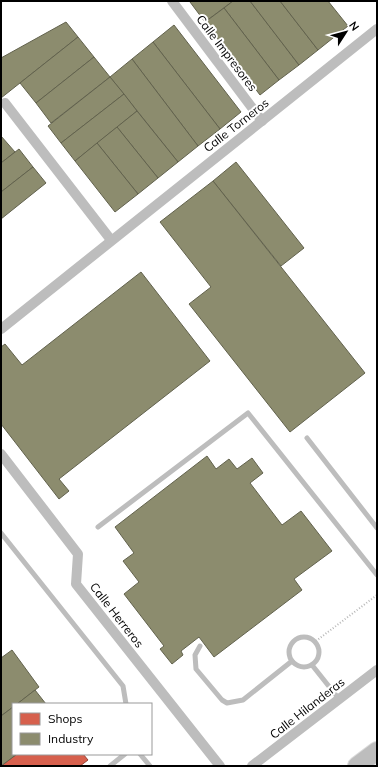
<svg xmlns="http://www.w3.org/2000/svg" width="378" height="767" font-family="Mulish,sans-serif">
	<rect width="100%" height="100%" fill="#fff"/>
	<!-- shops -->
	<path fill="#d6604d" stroke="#964336" d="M17 754H83L88 760 80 766H1Z"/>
	<!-- industry -->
	<g fill="#8c8c6e" stroke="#62624d">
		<path d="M191 1H233L205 22 190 2Z"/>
		<path d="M233 1H250L299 65 279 80 224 8Z"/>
		<path d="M250 1H280L318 50 299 65Z"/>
		<path d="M280 1H328L348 26 318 50Z"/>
		<path d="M224 8 279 80 260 95 205 22Z"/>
		<path d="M66 22 78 37 1 98V58Z"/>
		<path d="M174 25 241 112 220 129 153 42Z"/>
		<path d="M78 37 94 57 36 103 20 83Z"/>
		<path d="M153 42 220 129 198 146 132 59Z"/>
		<path d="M94 57 110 77 51 123 36 103Z"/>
		<path d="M132 59 198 146 178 162 110 77Z"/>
		<path d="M110 77 124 94 61 143 48 126Z"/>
		<path d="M124 94 137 111 75 161 61 143Z"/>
		<path d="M137 111 178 162 158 178 117 127Z"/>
		<path d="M117 127 158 178 138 194 97 143Z"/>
		<path d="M1 136 15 152 1 163Z"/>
		<path d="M97 143 138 194 115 212 75 161Z"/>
		<path d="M19 149 33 167 1 192V163Z"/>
		<path d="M236 162 304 248 281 266 213 181Z"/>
		<path d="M33 167 46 183 1 219V192Z"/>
		<path d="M213 181 365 373 290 432 189 304 211 287 160 222Z"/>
		<path d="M141 272 210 361 59 479 69 491 59 499 1 424V347L5 344 22 365Z"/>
		<path d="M207 456 216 469 229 459 237 469 252 458 263 473 250 483 282 525 301 511 332 551 294 579 302 590 214 657 199 637 181 651 183 655 172 664 160 649 164 646 124 594 139 582 123 561 134 553 115 527Z"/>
		<path d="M12 650 39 687 17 704H13V707L1 716V658Z"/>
		<path d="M35 690 46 704H17Z"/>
		<path d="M13 707V754H17L1 766V716Z"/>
	</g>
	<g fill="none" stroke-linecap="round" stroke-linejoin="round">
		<!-- highway casing -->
		<g stroke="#dbdbdb" stroke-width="20">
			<path id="highway" d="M357 766 377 751"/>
		</g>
		<!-- path -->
		<path stroke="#b8b8b8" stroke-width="2" stroke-dasharray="1 2" stroke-linecap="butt" d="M316 641 377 595"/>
		<!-- lane -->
		<g stroke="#bdbdbd" stroke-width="5">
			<path d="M307 438 377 528"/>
			<path d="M98 527 248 413 377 575"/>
			<path d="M1 533 123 686 126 704"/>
			<circle cx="304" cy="652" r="15"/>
			<path d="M200 646 195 655 196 669 222 700 227 703 243 700 292 661"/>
			<path d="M312 665 339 699"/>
			<path d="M140 754 150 766"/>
			<path d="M110 766 125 754"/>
		</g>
		<!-- street -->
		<g stroke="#bdbdbd" stroke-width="10">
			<path d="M172 1 262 121"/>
			<path d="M5 103 111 240"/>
			<path d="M1 329 377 29"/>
			<path d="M1 454 78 554 76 584 220 766"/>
			<path d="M252 766 377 670"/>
		</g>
		<!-- highway -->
		<use href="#highway" stroke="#bdbdbd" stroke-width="18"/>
	</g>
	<g text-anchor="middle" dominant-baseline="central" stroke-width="4" stroke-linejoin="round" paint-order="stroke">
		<!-- street labels -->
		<g font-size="12" fill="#000" stroke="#fff">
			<text transform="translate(227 53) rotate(53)">Calle Impresores</text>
			<text transform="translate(236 125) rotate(-38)">Calle Torneros</text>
			<text transform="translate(117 615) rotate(52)">Calle Herreros</text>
			<text transform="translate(307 708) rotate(-38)">Calle Hilanderas</text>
		</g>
	</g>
	<!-- border -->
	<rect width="378" height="767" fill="none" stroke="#000000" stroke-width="4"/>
	<!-- legend -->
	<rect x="12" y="703" width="140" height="52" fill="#ffffff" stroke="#999999"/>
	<rect x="20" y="713" width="20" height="12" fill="#d6604d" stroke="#999999"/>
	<text x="48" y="723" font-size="12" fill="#000000">Shops</text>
	<rect x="20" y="733" width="20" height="12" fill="#8c8c6e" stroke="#999999"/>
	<text x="48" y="743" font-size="12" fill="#000000">Industry</text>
	<!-- north arrow -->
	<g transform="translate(346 32) rotate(54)" stroke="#ffffff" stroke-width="3" paint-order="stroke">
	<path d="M0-3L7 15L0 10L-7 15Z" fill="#000000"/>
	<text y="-6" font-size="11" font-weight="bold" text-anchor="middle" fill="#000000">N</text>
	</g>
</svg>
